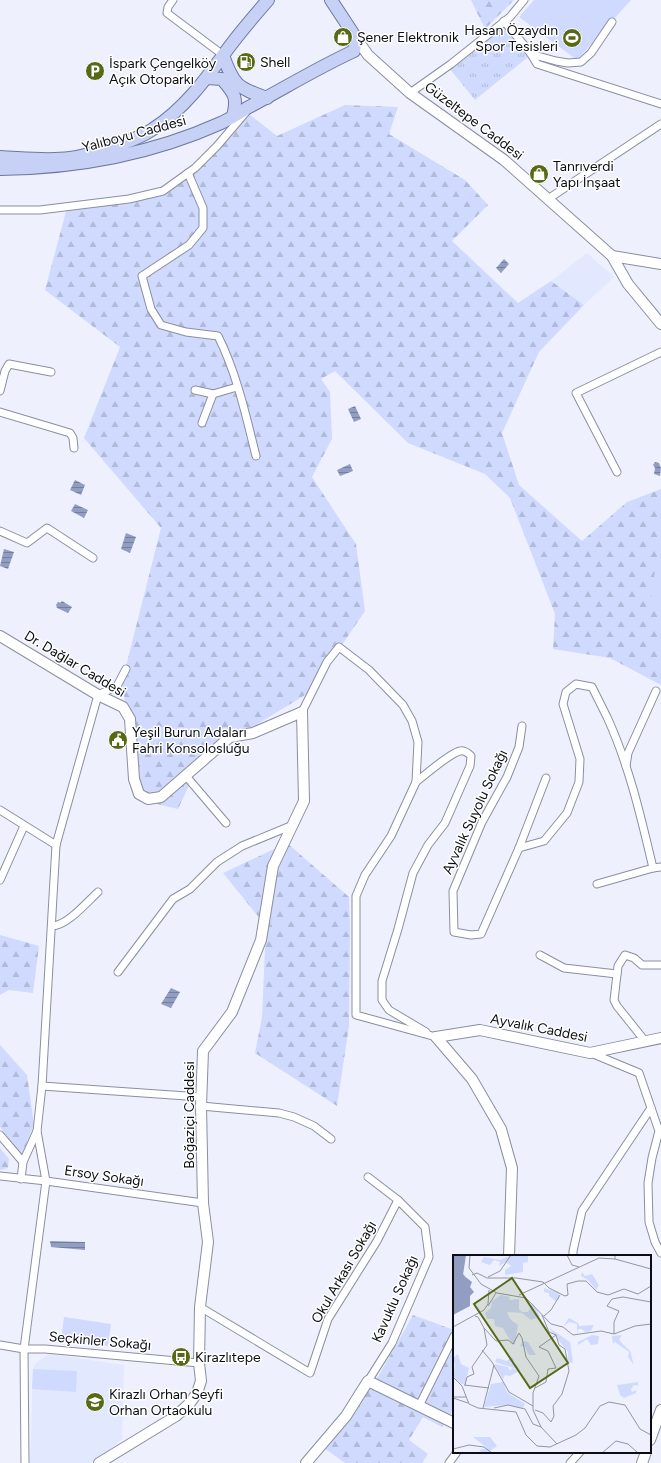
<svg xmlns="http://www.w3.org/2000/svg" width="661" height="1463" font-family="Figtree,sans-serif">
	<defs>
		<pattern id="forest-firs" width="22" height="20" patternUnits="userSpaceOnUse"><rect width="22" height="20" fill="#cfdafe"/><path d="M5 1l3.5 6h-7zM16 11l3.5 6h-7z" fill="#b0bad9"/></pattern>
		<pattern id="park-tufts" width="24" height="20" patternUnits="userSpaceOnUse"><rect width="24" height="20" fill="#cfdafe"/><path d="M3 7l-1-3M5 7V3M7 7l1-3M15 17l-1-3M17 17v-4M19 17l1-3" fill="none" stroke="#b0bad9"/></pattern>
		<pattern id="water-rules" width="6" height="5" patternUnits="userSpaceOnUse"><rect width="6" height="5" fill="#929dc2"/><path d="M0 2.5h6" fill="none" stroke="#757e9c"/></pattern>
	</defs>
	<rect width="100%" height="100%" fill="#eef1fd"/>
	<!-- built -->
	<g fill="#e2e8fd">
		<path d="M587 253 614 277 584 305 551 281Z"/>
		<path d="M49 1354 124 1365 122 1439 101 1457 90 1463H30L33 1367 36 1363Z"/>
	</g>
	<!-- forest -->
	<g fill="url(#forest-firs)">
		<path d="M471 0H514L485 29Z"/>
		<path d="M345 105 398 107 389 134 465 180 488 205 452 241 518 303 551 281 584 305 539 352 502 433 519 485 582 541 627 502 661 489V685L610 658 553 649 555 614 510 498 485 474 408 443 335 371 321 379 330 392 332 439 312 477 356 544 365 611 310 692 202 758 178 809 140 800 122 682 161 528 84 438 120 347 45 290 68 204 169 192 249 114 277 136Z"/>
		<path d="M287 843 349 897 350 930 349 1026 337 1106 255 1053 262 1017 266 926 223 873Z"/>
		<path d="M0 935 39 946 33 993 9 990 0 995Z"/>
		<path d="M0 1045 27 1075 34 1124 22 1155 0 1127Z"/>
		<path d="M0 1148 9 1159 8 1168 0 1170Z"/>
		<path d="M413 1315 454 1330V1409L442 1427 423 1417 409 1440 428 1454 422 1463H345L324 1448 379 1375Z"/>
	</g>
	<!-- park -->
	<path fill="url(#park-tufts)" d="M504 26 528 57 475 100 450 69Z"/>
	<!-- garden -->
	<g fill="#cfdafe">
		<path d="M534 0H631L577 60 519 17Z"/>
		<path d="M659 540 661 541V602L651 600Z"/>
		<path d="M64 1317 111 1324 108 1346 61 1339Z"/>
		<path d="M33 1369 77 1371 76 1392 32 1389Z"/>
	</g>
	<!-- water -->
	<g fill="url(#water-rules)">
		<path d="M504 259 509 264 501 273 496 268Z"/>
		<path d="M355 406 361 419 354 422 348 409Z"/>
		<path d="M655 462 659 463 661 468 660 476 654 474 655 468 653 465Z"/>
		<path d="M350 464 353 471 340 476 337 470Z"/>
		<path d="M75 480 85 485 81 495 70 490Z"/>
		<path d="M75 504 88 510 84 518 71 511Z"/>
		<path d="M126 533 136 537 130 553 121 549Z"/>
		<path d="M4 549 14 552 8 569 0 566Z"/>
		<path d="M62 601 72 607 68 613 57 608 56 605 58 602 60 603Z"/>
		<path d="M171 988 180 992 171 1008 161 1004Z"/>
		<path d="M50 1241 85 1242V1250L51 1247Z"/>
	</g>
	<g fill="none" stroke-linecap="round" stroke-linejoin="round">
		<!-- street casing -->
		<g stroke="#8a8fa0" stroke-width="9">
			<g id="street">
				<path d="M173 0 168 7 167 13 223 55"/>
				<path d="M504 21 529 51 538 56 556 61 568 63 581 62 591 53 612 22"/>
				<path d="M529 51 537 64 661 104"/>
				<path d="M410 93 451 64 510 17 524 0"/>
				<path d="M188 173 203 208V228L189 245 142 276 151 309 161 325 186 332 218 336C237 374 246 416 256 456"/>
				<path d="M548 199 661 124"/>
				<path d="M0 210H40L129 199 163 191 195 168 217 146 246 112"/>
				<path d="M195 390 213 394 237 387"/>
				<path d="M0 391 5 371 9 364 51 372"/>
				<path d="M0 412 70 433 73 438 74 448"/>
				<path d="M202 423 213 394"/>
				<path d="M617 472 576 393 661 352"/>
				<path d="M0 531 27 543 47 528 93 558"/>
				<path d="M302 712 327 662 339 647 369 670 403 705 412 721 418 742 416 782 391 836 365 875 356 896V1015L436 1037"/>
				<path d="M522 726 519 747 507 777 482 822 453 891 454 932 471 935 481 934 519 848 546 778"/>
				<path d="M626 766 628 753 656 691"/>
				<path d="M186 776 226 823"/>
				<path d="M416 782C425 775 450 753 460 751 464 750 468 753 471 756L470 766 445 823 428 845 413 873 398 929 382 981V1000L389 1010 426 1032"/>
				<path d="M0 810 56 845"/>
				<path d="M519 848 544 841 567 813 579 782 580 759 563 704 566 692 576 684 592 687C597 697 602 707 607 717 629 765 641 817 653 868L661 867"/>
				<path d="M0 880 24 826"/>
				<path d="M597 884 653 868"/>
				<path d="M52 926C67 926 87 902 98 892"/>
				<path d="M540 955 564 968 617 974"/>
				<path d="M118 972 173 899 190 889 217 862 242 846 293 825"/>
				<path d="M645 1041 617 1006 614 1000 618 966 625 955 634 958 642 965H661"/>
				<path d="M591 1053 639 1073 659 1131 652 1158 648 1183 649 1222 655 1242 661 1253"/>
				<path d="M42 1086 201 1097"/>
				<path d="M201 1106 279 1113 294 1117 314 1126 331 1139"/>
				<path d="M0 1135 23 1162"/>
				<path d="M0 1176 46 1181 203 1203"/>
				<path d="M368 1177 398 1200 425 1227 429 1257 392 1343 368 1381"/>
				<path d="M21 1179 23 1162 37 1131"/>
				<path d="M573 1256V1251L582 1211 651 1108"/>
				<path d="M200 1307 310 1373 328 1319 377 1241 398 1200"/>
				<path d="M0 1345 24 1349H45L199 1363"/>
				<path d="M419 1406 454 1336"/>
				<path d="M25 1463 24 1349 46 1181 37 1131 42 1086 56 845 98 695 117 686 126 669"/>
				<path d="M449 1463 457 1452"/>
				<path d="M570 1463 580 1452"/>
			</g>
		</g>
		<!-- secondary casing -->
		<g stroke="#8a8fa0" stroke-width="12">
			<g id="secondary">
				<path d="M356 38 368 55 410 93 504 160 612 256 628 284 661 324"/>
				<path d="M612 256 661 264"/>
				<path d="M0 636 98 695 123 707 130 719 134 779 139 794 148 799 161 797 230 737 253 733 302 712 304 801 273 866 261 940 232 1012 203 1051 201 1106 203 1203 208 1242 200 1307 199 1363 201 1381 197 1393 190 1403 176 1416 99 1463"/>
				<path d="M436 1037 472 1079 501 1129 512 1168 509 1256"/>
				<path d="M436 1037 480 1030 590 1053 661 1038"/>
				<path d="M650 1440 661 1410"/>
				<path d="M306 1463 346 1416 368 1381 454 1423"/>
				<path d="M642 1463 646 1452"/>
			</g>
		</g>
		<!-- primary casing -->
		<g stroke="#6c78a2" stroke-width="14">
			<g id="primary">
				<path d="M223 55C233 85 238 88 267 98"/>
				<path d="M207 78 222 79C234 93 238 97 233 116"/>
				<path d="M0 157C23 158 47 161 70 158 91 155 136 141 153 129 184 109 206 79 227 50 240 32 254 16 268 0"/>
				<path d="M0 169C75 168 152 154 221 123 230 119 239 113 247 108 283 89 317 68 354 51L356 38 331 0"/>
			</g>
		</g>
		<!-- street -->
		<use href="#street" stroke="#fff" stroke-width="7"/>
		<!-- secondary -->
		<use href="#secondary" stroke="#fff" stroke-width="10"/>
		<!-- primary -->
		<use href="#primary" stroke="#c6d1f5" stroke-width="12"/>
	</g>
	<!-- icons -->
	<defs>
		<g id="shop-disc" transform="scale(1)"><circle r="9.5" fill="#566a16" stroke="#fff"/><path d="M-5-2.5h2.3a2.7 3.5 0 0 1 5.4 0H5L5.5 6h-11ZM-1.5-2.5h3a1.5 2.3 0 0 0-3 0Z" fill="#fff"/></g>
		<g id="stadium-disc" transform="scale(1)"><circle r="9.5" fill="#566a16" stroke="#fff"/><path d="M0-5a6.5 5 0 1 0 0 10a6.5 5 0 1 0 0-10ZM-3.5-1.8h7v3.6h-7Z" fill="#fff"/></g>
		<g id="fuel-disc" transform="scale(1)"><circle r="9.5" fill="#566a16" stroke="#fff"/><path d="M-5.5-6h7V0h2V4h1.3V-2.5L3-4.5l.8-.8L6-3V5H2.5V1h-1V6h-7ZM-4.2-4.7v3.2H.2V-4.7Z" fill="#fff"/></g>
		<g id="parking-disc" transform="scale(1)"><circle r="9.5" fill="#566a16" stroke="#fff"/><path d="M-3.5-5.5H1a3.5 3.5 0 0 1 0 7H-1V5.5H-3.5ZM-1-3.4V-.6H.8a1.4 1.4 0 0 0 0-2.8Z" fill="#fff"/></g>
		<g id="civic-disc" transform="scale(1)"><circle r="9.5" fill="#566a16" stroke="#fff"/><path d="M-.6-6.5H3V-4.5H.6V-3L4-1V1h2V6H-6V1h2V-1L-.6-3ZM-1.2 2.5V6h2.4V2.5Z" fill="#fff"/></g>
		<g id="bus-disc" transform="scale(1)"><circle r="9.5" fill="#566a16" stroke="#fff"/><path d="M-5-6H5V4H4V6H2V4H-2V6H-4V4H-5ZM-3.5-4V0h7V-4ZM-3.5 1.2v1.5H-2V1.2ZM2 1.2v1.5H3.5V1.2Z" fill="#fff"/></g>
		<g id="school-disc" transform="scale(1)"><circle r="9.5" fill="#566a16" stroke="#fff"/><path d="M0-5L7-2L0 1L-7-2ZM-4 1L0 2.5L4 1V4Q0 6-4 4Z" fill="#fff"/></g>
	</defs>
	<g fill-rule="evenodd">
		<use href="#shop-disc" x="343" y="37"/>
		<use href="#stadium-disc" x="572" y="38"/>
		<use href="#fuel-disc" x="246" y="62"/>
		<use href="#parking-disc" x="95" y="71"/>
		<use href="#shop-disc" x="539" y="174"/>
		<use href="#civic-disc" x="118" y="740"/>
		<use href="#bus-disc" x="181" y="1357"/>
		<use href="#school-disc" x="95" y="1402"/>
	</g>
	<g text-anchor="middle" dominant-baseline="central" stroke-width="3" stroke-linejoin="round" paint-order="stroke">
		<!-- poi labels -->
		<g font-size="14" fill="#0b0d12" stroke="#fff" text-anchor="start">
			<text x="558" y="30" text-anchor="end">Hasan Özaydın<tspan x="558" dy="16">Spor Tesisleri</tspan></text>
			<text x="357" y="37">Şener Elektronik</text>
			<text x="260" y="62">Shell</text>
			<text x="109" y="63">İspark Çengelköy<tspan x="109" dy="16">Açık Otoparkı</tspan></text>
			<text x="553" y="166">Tanrıverdi<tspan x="553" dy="16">Yapı İnşaat</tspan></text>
			<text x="132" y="732">Yeşil Burun Adaları<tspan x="132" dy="16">Fahri Konsolosluğu</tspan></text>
			<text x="195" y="1357">Kirazlıtepe</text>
			<text x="109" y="1394">Kirazlı Orhan Seyfi<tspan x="109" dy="16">Orhan Ortaokulu</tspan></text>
		</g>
		<!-- street labels -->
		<g font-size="14" fill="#0b0d12" stroke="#fff">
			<text transform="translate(474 121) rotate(37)">Güzeltepe Caddesi</text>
			<text transform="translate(134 134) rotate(-15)">Yalıboyu Caddesi</text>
			<text transform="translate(75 664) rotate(31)">Dr. Dağlar Caddesi</text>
			<text transform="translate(475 812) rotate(-65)">Ayvalık Suyolu Sokağı</text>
			<text transform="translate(539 1028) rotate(11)">Ayvalık Caddesi</text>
			<text transform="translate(189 1115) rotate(-90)">Boğaziçi Caddesi</text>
			<text transform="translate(104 1176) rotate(8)">Ersoy Sokağı</text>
			<text transform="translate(344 1272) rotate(-60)">Okul Arkası Sokağı</text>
			<text transform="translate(395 1299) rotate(-66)">Kavuklu Sokağı</text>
			<text transform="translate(100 1341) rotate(5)">Seçkinler Sokağı</text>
		</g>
	</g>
	<!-- overview -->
	<g transform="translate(453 1255)">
		<rect width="198" height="198" fill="#eef1fd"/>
		<path d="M139 80 146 81 145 89 138 90 134 84 125 90V87ZM185 127V131L181 130 178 134 179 137 183 135V138L171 143 167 140 164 130Z" fill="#cfdafe"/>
		<path d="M59 0H75V7L70 8V17L52 20V15L58 11 53 7 46 11 47 7 41 5 37 10 28 7 31 2 47 5ZM129 17 132 21 139 19 146 30 143 35 135 25 128 21ZM91 33 106 38V44L103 46 96 41V38L91 37ZM48 40 57 42 56 45 66 44V54L69 57H75L80 48 87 61 78 65 69 58 54 57 57 64 65 70 62 89 60 90 50 73 42 71 41 64H34L32 58 38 53 39 46ZM116 63 125 68 126 71 141 70 138 76 132 77 129 74H125L124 80V69L116 67 110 72ZM95 72 117 87 120 108 115 107V97ZM169 80 166 85 177 96 181 110 175 102 176 97 162 87 160 89 159 81ZM70 86 75 87 83 100H76L72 92 67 91ZM5 99 8 109 16 113 12 129H8L0 121 2 110 0 103ZM59 102 61 105 58 108 64 110 67 115 42 107 44 103 54 106ZM41 109 55 112 57 116 59 113 66 116 57 121 52 120 50 124ZM50 127 54 137 72 149 70 153 54 150 31 152 38 129ZM20 182H37L44 191 37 196 39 198 28 197 26 195 34 193Z" fill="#cfdafe"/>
		<path d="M0 0H13L10 20 19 27 17 32 21 37 17 41V51L0 60Z" fill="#929dc2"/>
		<path fill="none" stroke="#929dc2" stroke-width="2" d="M0 30 11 20"/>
		<path fill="none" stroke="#93969f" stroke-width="1" d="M17 0 16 13 28 29 44 38 73 43 98 69 110 72 120 80 148 76 161 79 182 71 198 69M114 0 119 10 126 12M162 4 198 14M19 20 24 18 34 23H63L90 27 96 33 112 41 115 40 114 29 125 26H133L144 37 155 40 171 34 185 39 198 31M35 22 47 16 58 0M66 40 146 3 162 4V0M35 51 43 38M91 61 98 55 107 40M0 72 31 55 35 49 36 35M31 73 43 86 55 85 60 89 66 78 69 83 73 102 86 121 80 138V155L88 172 104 189M161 79V67L166 56 154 51 159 44 170 42 198 47M86 92 103 80M29 95 39 107 56 137 80 151M0 122 9 131 16 149 25 153 63 157 73 180 84 191 97 192 123 180 132 173 147 151 156 147 172 150 187 174 198 180M11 130 36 133M12 130 14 122 21 119 19 112 34 90 31 73 25 62 22 61M82 133 93 127 95 114 103 113 95 96 86 92M0 142H13M0 143 15 148M30 153 41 110M41 153 55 150 72 154 80 169 88 172M82 155 90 158 98 167 101 161 100 151 109 139 116 116 112 94 106 90 103 80 96 77 89 60M0 194 16 190 31 192 39 198M149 198 163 186 175 189 185 198"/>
		<path fill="#566a16" fill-opacity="0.15" stroke="#566a16" stroke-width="2" d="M59 23 115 108 77 133 21 49Z"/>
		<rect width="198" height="198" fill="none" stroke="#0b0d12" stroke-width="2"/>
	</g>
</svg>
